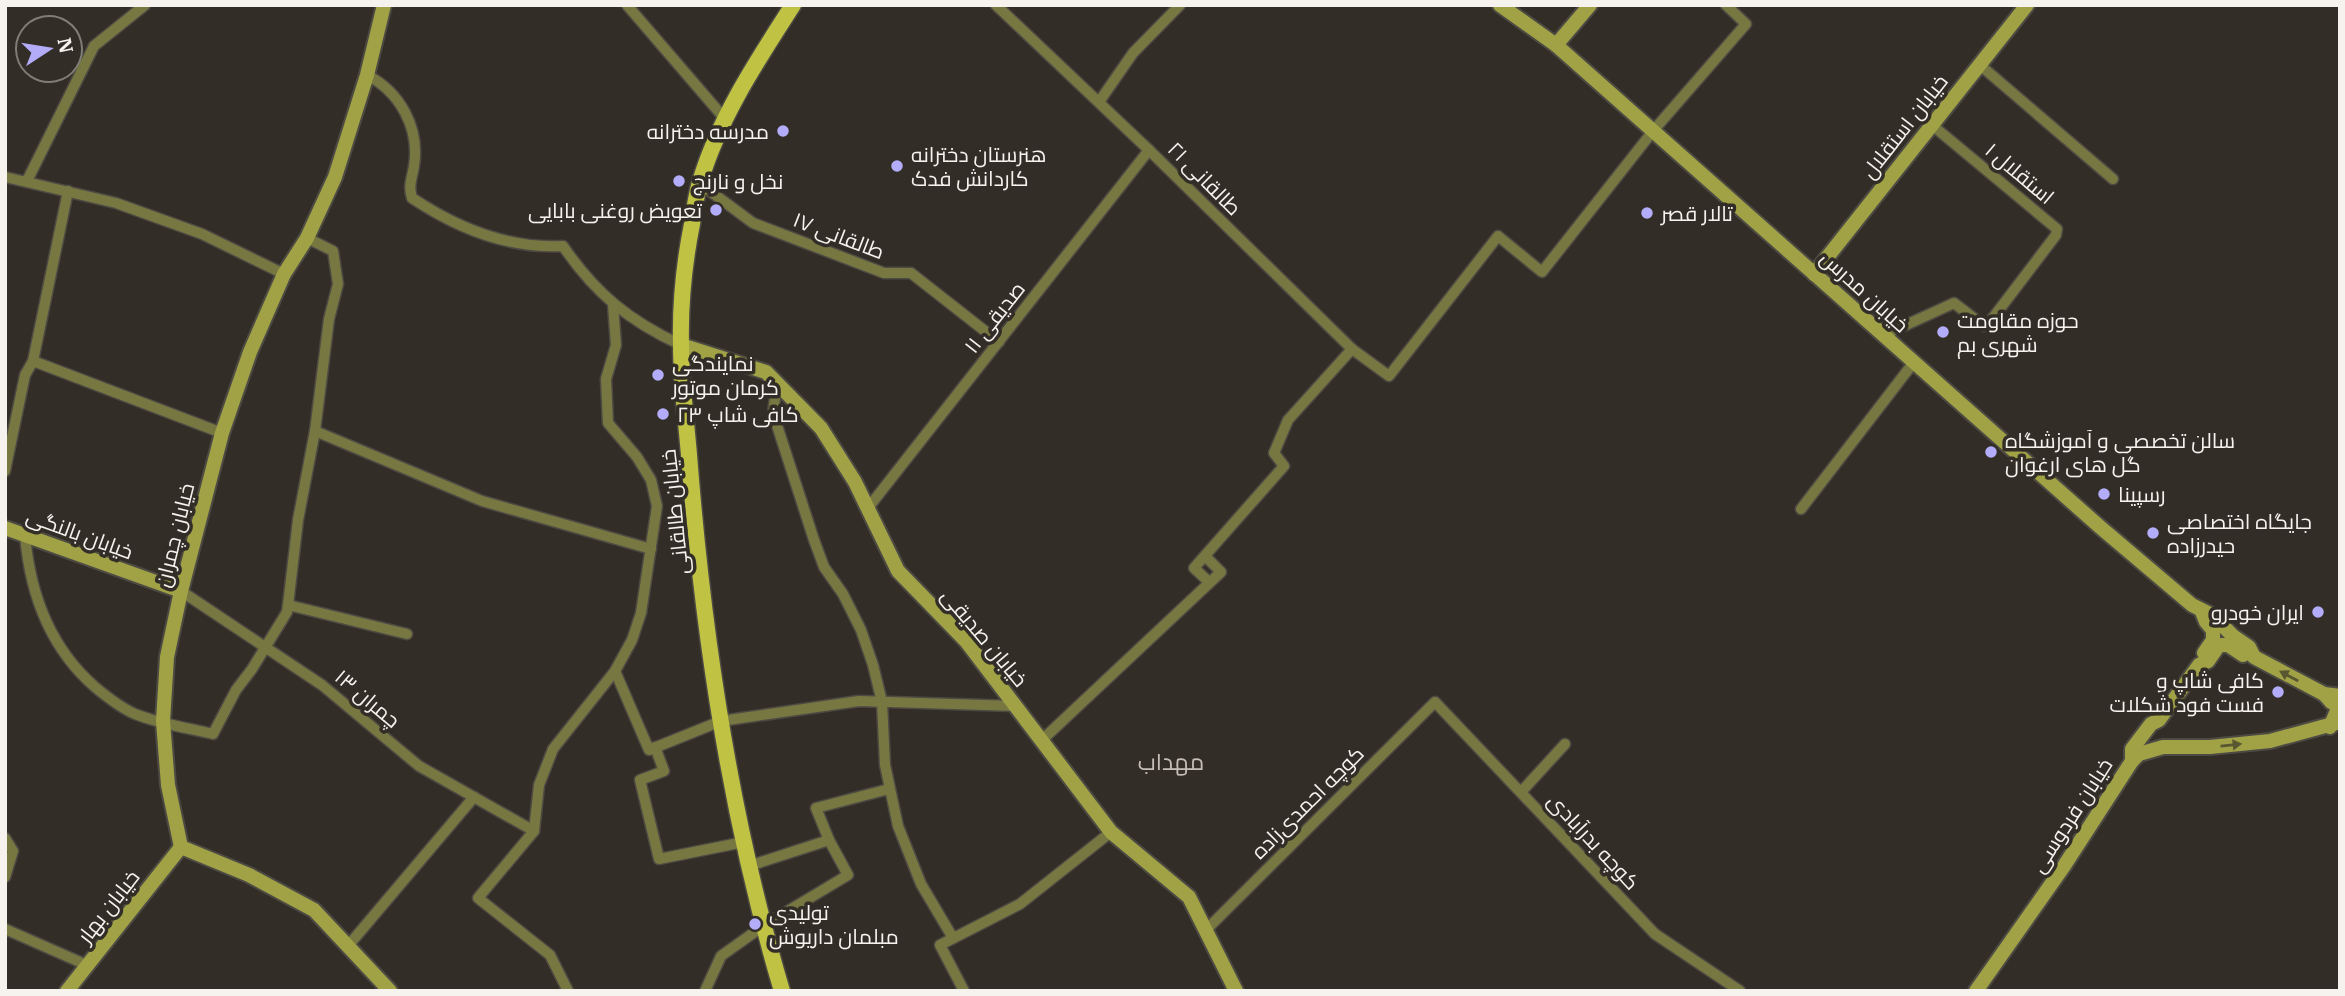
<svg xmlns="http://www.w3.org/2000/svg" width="2345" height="996" font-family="'IBM Plex Serif',Cairo,serif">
	<rect width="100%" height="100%" fill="#322e27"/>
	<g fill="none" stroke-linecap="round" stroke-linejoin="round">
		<!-- street casing -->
		<g stroke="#4d4a43" stroke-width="13">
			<g id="street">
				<path d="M627 5 725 119"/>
				<path d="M996 5 1149 150 1352 349 1389 376 1498 236 1542 272 1653 131 1746 24 1726 5"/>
				<path d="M1980 65 2113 179"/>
				<path d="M367 75C400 92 420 128 414 166 412 179 408 185 412 198 457 228 508 249 563 246 595 293 629 321 681 345"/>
				<path d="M1099 102 1133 53 1180 5"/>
				<path d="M5 177 116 203 202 234 284 274"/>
				<path d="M27 181 94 46 145 5"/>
				<path d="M699 183 753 223 884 273H911L999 342"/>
				<path d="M1884 335 1954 303 1984 326 1989 323 2056 235 2057 229 1932 125"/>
				<path d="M33 361 222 433"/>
				<path d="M777 383 773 413 814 540 824 567 843 594 861 630 873 665 882 702 885 765 898 826 921 884 953 938"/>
				<path d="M315 431 482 501 651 549"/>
				<path d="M5 471 25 375 33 361 68 191"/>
				<path d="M868 508 1149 150"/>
				<path d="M1801 509 1914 362"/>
				<path d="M25 535C30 594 49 647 95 687 107 697 121 708 135 714 160 724 188 728 213 734L236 690 252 669 287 612 288 605 298 520 315 431 329 319 338 284 333 251 307 238"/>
				<path d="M1209 582 1194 568 1284 466 1274 453 1288 420 1352 349"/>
				<path d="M181 591 322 685 419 766 534 831"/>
				<path d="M288 605 407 634"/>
				<path d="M615 671 649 750 721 721 859 701 1015 706"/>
				<path d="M1042 740 1221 572 1205 556"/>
				<path d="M655 747 664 771 640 780 659 859 744 842"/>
				<path d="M1521 792 1565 744"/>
				<path d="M5 838 13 851 5 877"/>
				<path d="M749 866 829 840"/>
				<path d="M5 929 89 966"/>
				<path d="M1206 930 1435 702 1655 934 1740 991"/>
				<path d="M348 946 474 797"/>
				<path d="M568 991 550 955 478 898 534 831 539 785 553 749 615 671 632 640 641 613 657 506 651 480 637 457 608 423 606 379 616 345 613 305"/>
				<path d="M705 991 721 956 763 926 848 875 829 840 816 808 889 789"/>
				<path d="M964 991 940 945 1020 904 1111 832"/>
			</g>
		</g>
		<!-- secondary casing -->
		<g stroke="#4d4a43" stroke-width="18">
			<g id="secondary">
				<path d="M384 5 367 75 335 177 307 238 284 274 250 352 222 433 181 591 167 657 163 721 168 785 181 847 249 875 314 910 390 991"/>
				<path d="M1500 5 1556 45 2100 527 2192 605 2212 615 2233 636 2249 647 2254 657 2324 694 2340 696"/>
				<path d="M1556 45 1590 5"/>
				<path d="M1814 274 2027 5"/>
				<path d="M681 345 766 372 821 428 855 482 898 571 966 641 1111 832 1189 897 1236 991"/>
				<path d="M5 528 181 591"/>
				<path d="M2202 612 2206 622 2213 630V640L2204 653"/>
				<path d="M2324 694 2331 702 2339 706 2330 727"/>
				<path d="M2132 761 2139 754 2163 747H2210L2270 741 2340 722"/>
				<path d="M67 991 181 847"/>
				<path d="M1976 991 2064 866 2132 761V749L2151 724 2159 720 2199 665 2208 661 2219 645H2228L2243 655"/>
			</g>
		</g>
		<!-- primary casing -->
		<g stroke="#4d4a43" stroke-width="19">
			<path id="primary" d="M782 991C730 817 703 636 689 455 686 419 681 381 681 345 680 304 684 264 692 224 694 210 696 196 700 182 719 118 757 61 793 5"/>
		</g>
		<!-- street -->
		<use href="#street" stroke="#777841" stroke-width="10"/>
		<!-- secondary -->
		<use href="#secondary" stroke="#a0a245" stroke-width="14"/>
		<!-- primary -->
		<use href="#primary" stroke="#c0c244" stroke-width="16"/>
	</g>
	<!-- one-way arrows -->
	<defs><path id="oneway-solid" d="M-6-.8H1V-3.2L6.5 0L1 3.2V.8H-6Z" transform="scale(1.75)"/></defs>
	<g fill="#585732">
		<use href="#oneway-solid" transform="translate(2289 676) rotate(-152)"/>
		<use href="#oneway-solid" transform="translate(2231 745) rotate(-6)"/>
	</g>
	<!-- markers -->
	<g fill="#b3adf9" stroke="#322e27" stroke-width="2.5">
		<circle cx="783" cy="131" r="7"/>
		<circle cx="897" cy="166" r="7"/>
		<circle cx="679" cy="181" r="7"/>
		<circle cx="716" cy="210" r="7"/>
		<circle cx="1647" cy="213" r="7"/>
		<circle cx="1943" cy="332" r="7"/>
		<circle cx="658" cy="375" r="7"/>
		<circle cx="663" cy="414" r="7"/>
		<circle cx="1991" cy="452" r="7"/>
		<circle cx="2104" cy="494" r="7"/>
		<circle cx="2153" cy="533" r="7"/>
		<circle cx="2318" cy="612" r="7"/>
		<circle cx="2278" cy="692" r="7"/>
		<circle cx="755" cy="924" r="7"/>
	</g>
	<g text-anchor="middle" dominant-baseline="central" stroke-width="7" stroke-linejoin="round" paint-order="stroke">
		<!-- street labels -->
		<g font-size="21" fill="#f6f3ee" stroke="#322e27">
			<text transform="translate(1904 126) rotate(-52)">خیابان استقلال</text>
			<text transform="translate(2020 173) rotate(40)">استقلال ۱</text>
			<text transform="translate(1205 178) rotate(45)">طالقانی ۲۱</text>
			<text transform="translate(839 235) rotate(21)">طالقانی ۱۷</text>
			<text transform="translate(1865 291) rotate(42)">خیابان مدرس</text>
			<text transform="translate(994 317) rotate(-52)">صدیقی ۱۱</text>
			<text transform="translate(674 512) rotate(-96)">خیابان طالقانی</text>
			<text transform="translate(80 533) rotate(20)">خیابان بالنگی</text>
			<text transform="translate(174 535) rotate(-76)">خیابان چمران</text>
			<text transform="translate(985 637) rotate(50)">خیابان صدیقی</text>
			<text transform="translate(368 698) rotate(40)">چمران ۱۳</text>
			<text transform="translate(1307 802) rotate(-45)">کوچه احمدی‌زاده</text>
			<text transform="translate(2071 815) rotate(-57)">خیابان فردوسی</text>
			<text transform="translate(1594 841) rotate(47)">کوچه بدرآبادی</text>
			<text transform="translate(108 906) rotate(-52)">خیابان بهار</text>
		</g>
		<!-- poi labels -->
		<g font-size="21" fill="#f6f3ee" stroke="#322e27" text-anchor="start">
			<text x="769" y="131" text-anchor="end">مدرسه دخترانه</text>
			<text x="911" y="154">هنرستان دخترانه<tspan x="911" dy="24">کاردانش فدک</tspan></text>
			<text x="693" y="181">نخل و نارنج</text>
			<text x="702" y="210" text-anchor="end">تعویض روغنی بابایی</text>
			<text x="1661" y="213">تالار قصر</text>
			<text x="1957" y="320">حوزه مقاومت<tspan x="1957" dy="24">شهری بم</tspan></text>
			<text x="672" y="363">نمایندگی<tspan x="672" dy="24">کرمان موتور</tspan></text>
			<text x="677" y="414">کافی شاپ ۲۳</text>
			<text x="2005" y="440">سالن تخصصی و آموزشگاه<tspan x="2005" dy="24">گل های ارغوان</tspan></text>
			<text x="2118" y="494">رسپینا</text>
			<text x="2167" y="521">جایگاه اختصاصی<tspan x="2167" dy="24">حیدرزاده</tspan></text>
			<text x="2304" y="612" text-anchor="end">ایران خودرو</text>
			<text x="2264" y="680" text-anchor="end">کافی شاپ و<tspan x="2264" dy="24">فست فود شکلات</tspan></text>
			<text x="769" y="912">تولیدی<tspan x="769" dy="24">مبلمان داریوش</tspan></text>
		</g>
		<!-- neighbourhood labels -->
		<g font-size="23" fill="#c4beb6" stroke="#322e27">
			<text x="1171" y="761">مهداب</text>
		</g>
	</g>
	<!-- border -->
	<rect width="2345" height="996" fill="none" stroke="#f6f3ee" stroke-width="14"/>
	<!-- north arrow -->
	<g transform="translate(49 49) rotate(78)"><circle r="33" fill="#322e27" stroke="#807d77" stroke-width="2"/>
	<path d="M0-5L12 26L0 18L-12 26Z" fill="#b3adf9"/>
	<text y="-10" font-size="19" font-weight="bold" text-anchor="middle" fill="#f6f3ee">N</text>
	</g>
</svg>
